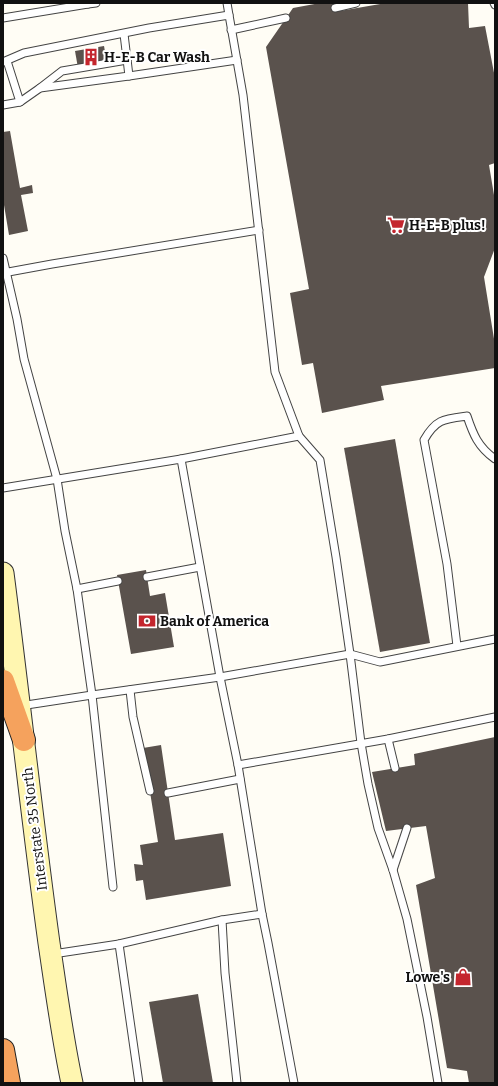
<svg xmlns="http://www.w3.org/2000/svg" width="498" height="1086" font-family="Bitter,serif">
	<rect width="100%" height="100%" fill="#fffdf5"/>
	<!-- building -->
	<g fill="#5a524d">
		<path d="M320 3H335L334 12 386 3H468L469 28 485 26 495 78V163L489 165 495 201V248L484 277 495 345V368L381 386 384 400 322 413 313 363 302 365 290 293 309 289 266 47 293 8Z"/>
		<path d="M104 46 107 63 78 68 75 51Z"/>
		<path d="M10 131 20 188 32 185 33 193 21 195 28 231 9 235 3 199V132Z"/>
		<path d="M395 439 430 643 380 652 344 448Z"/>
		<path d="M146 570 150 596 165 593 174 647 131 654 117 575Z"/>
		<path d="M495 737V1083H469L467 1071 447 1068 416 885 435 878 426 826 386 831 372 772 415 765 414 754Z"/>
		<path d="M161 745 175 840 223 833 231 886 146 900 143 880 136 881 134 864 143 865 140 845 158 842 143 748Z"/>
		<path d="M198 994 213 1083H163L149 1002Z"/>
	</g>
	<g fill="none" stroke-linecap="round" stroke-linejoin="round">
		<!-- service casing -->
		<g stroke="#444" stroke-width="9">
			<g id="service">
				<path d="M227 3 229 15"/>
				<path d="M494 3 495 5"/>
				<path d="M88 4 96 3"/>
				<path d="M335 8 356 3"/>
				<path d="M3 18 88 4V3"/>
				<path d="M231 30 286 18"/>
				<path d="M3 62 24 53 149 28 229 15 243 95 275 372 299 436 320 460 336 557 350 654 361 743 368 784 378 828 393 870 407 919 427 1017 438 1083"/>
				<path d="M129 76 237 60"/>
				<path d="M40 88 62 71 127 60"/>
				<path d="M20 102 40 88 129 76 124 34"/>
				<path d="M3 105 20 102 7 61"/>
				<path d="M3 258 17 319 24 359 57 479 65 531 77 589 92 695 113 887"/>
				<path d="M3 273 52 264 259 230"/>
				<path d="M181 459 299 436"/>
				<path d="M3 488 181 459 220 677 238 765 262 914 268 943 294 1083"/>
				<path d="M147 577 200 567"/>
				<path d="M77 589 118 581"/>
				<path d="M457 646 447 564 424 440C436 419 444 419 467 416 473 434 478 447 495 459"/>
				<path d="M130 690 133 717 150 791"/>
				<path d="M20 706 92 695 220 677 350 654 380 662 495 639"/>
				<path d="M388 739 395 768"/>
				<path d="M238 765 388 739 495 717"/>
				<path d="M168 793 240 779"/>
				<path d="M393 870 407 828"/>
				<path d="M222 920 225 973 237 1083"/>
				<path d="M119 944 139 1083"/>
				<path d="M53 954 119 944 222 920 262 914"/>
			</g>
		</g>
		<!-- secondary casing -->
		<g stroke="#333" stroke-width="23">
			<path id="secondary" d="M3 573C19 696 32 820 49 943 56 990 62 1036 72 1083"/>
		</g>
		<!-- motorway casing -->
		<g stroke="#222" stroke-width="24">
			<g id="motorway">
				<path d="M3 681 24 740"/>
				<path d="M3 1050 9 1083"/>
			</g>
		</g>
		<!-- service -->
		<use href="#service" stroke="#fff" stroke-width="7"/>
		<!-- secondary -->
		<use href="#secondary" stroke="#fff6b0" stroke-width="21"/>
		<!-- motorway -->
		<use href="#motorway" stroke="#f5a25d" stroke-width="22"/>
	</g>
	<!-- icons -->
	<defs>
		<g id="building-bare" transform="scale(1.38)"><path d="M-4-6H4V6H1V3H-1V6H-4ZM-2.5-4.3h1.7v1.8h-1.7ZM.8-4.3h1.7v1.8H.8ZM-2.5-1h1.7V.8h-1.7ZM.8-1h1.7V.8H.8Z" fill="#c4262e" stroke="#fff" stroke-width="2.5" paint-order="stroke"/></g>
		<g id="supermarket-bare" transform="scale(1.38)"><path d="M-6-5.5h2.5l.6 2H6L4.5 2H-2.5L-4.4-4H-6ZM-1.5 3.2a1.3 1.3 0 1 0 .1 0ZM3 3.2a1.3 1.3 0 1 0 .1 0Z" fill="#c4262e" stroke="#fff" stroke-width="2.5" paint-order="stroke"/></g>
		<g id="bank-bare" transform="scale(1.38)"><path d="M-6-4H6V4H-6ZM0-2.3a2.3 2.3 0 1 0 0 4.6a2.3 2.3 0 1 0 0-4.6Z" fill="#c4262e" stroke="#fff" stroke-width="2.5" paint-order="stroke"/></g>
		<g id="shop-bare" transform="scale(1.38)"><path d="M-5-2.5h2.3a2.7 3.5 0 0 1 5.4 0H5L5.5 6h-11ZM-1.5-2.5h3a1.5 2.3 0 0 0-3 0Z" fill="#c4262e" stroke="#fff" stroke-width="2.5" paint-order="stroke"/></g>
	</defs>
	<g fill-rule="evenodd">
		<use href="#building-bare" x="91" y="57"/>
		<use href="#supermarket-bare" x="396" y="225"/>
		<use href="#bank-bare" x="147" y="621"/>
		<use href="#shop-bare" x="463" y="977"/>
	</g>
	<g text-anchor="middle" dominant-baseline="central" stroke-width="4" stroke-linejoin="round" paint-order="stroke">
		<!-- poi labels -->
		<g font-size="14" font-weight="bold" fill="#111" stroke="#fff" text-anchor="start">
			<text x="104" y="57">H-E-B Car Wash</text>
			<text x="409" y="225">H-E-B plus!</text>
			<text x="160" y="621">Bank of America</text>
			<text x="450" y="977" text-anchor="end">Lowe's</text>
		</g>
		<!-- street labels -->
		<g font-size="14" fill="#111" stroke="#fff">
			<text transform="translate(35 829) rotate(-97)">Interstate 35 North</text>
		</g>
	</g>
	<!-- border -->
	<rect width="498" height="1086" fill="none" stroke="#111111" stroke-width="8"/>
</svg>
